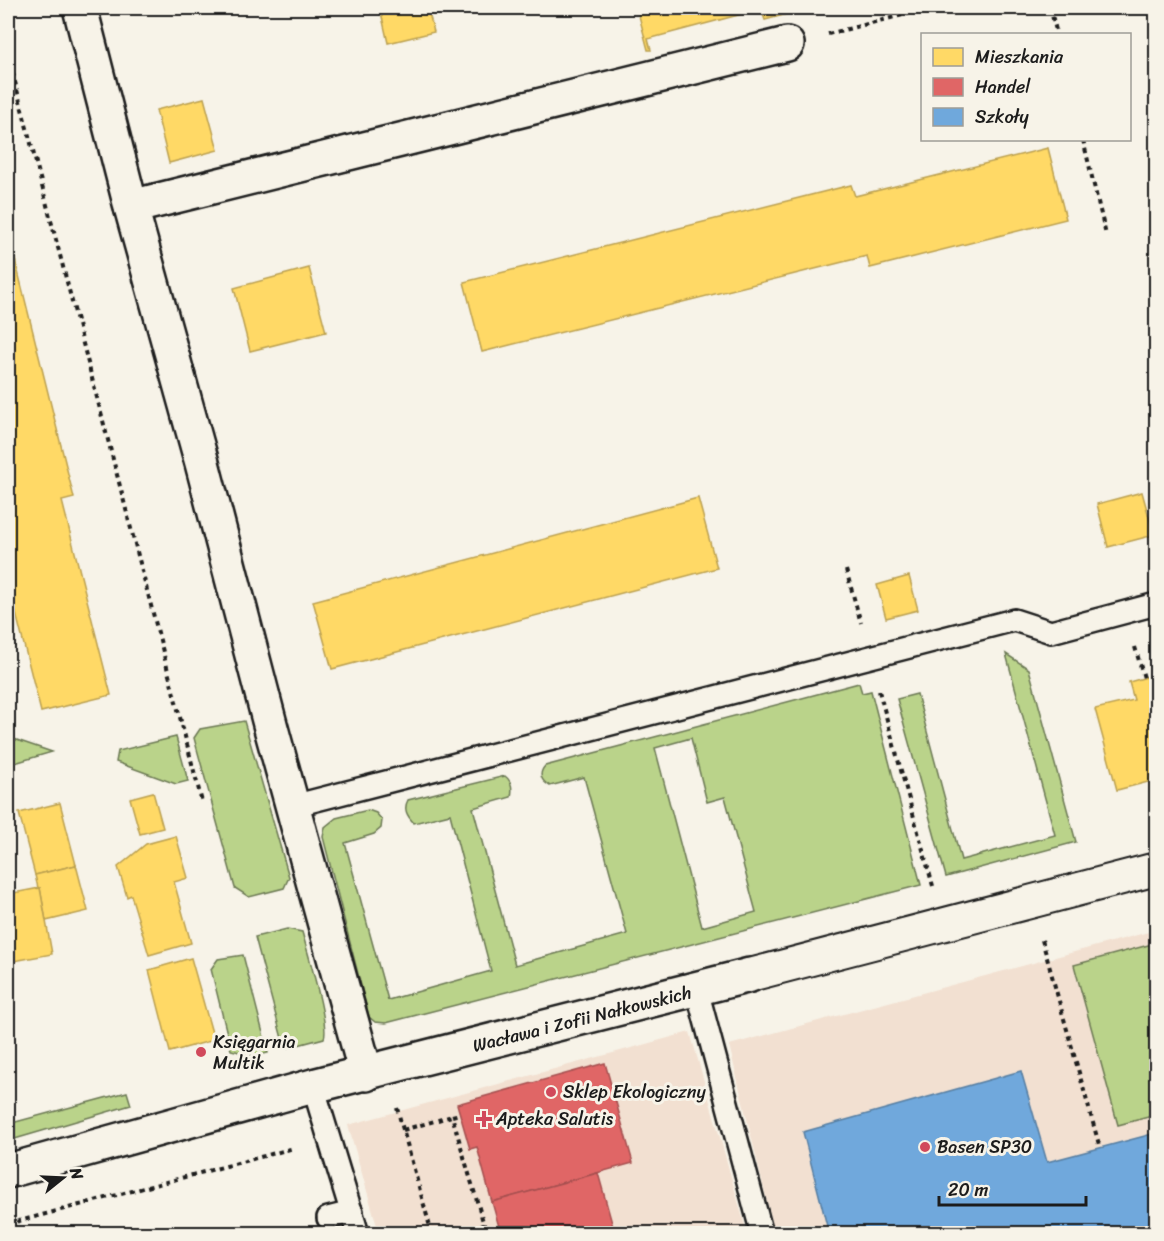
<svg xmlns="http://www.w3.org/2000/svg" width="1164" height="1241" font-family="Sriracha,sans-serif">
	<rect width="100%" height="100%" fill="#f7f3e8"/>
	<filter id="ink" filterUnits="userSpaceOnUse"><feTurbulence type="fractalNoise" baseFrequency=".0167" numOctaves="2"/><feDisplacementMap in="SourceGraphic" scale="12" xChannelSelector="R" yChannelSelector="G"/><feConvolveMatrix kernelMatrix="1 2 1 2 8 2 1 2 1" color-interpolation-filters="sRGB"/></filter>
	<g filter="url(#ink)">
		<!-- built -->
		<path fill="#f2e0d1" d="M1156 930V1233H379L348 1125 690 1032 746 1229 772 1222 729 1045Z"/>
		<!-- green -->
		<g fill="#bad38a" stroke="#6b7853" stroke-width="1.5" fill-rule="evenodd">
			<path d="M1006 654 1029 669 1076 842 946 877 897 699 917 694 961 860 1055 835Z"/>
			<path d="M859 683 862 693 871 691 921 885 386 1023 375 1022 369 1017 323 837 325 827 336 818 368 810 376 813 382 820 381 828 374 834 345 843 388 1000 491 971 450 814 414 823C407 816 403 809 408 800L505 776C512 781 513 788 511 797L473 808 515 965 627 934 584 777 550 786C541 781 538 774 545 766ZM691 738 707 802 725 797 756 912 702 927 655 748Z"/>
			<path d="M244 721 289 877 284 888 249 897 235 888 194 738 200 729Z"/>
			<path d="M8 737 52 752 8 765Z"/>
			<path d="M176 737 188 781 176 784 116 762 118 751Z"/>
			<path d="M287 929 302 932C307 950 330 1026 324 1038L287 1048 284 1046 255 937Z"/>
			<path d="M1156 943V1115L1118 1125 1074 965Z"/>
			<path d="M243 955 268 1053 255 1056 231 1050 211 969 218 959Z"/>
			<path d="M127 1092 131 1105 8 1141V1124Z"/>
		</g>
		<!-- homes -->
		<g fill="#ffd966" stroke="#bba050" stroke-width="1.5">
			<path d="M380 8H454L429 13 434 32 388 43Z"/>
			<path d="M637 8H809L765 20 761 9 648 39 651 50H648Z"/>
			<path d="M204 98 218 150 169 163 156 110Z"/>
			<path d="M1048 148 1066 219 870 268 867 256 482 352 464 282 851 185 855 196Z"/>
			<path d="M8 231 74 498 62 501 111 695 41 712 8 582Z"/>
			<path d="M309 268 326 332 250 351 234 288Z"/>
			<path d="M1142 492 1154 535 1108 547 1097 504Z"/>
			<path d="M698 498 717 568 332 669 313 601Z"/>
			<path d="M909 576 918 610 886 618 877 585Z"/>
			<path d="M1154 675 1156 684V780L1117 790 1095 709 1134 700 1129 682Z"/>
			<path d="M153 792 163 828 140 834 130 798Z"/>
			<path d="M60 803 76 865 35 875 19 813Z"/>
			<path d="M176 836 188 878 174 882 191 943 149 955 131 895 127 897 118 867 146 844Z"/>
			<path d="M76 865 88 911 46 921 40 888H38L35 875Z"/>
			<path d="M40 888 52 954 8 962V894Z"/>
			<path d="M191 958 214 1040 170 1052 149 970Z"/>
		</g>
		<!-- shops -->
		<g fill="#e06666" stroke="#a55050" stroke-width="1.5">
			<path d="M605 1063 633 1163 492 1202 477 1147 470 1149 457 1104Z"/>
			<path d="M598 1173 615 1234H501L492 1202Z"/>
		</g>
		<!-- schools -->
		<path fill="#6fa8dc" stroke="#567ea2" stroke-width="1.5" d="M1021 1071 1047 1162 1156 1133V1234H829L803 1132Z"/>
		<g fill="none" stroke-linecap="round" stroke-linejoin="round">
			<!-- service casing -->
			<g stroke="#1c1c1c" stroke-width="26">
				<g id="service">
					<path d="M293 806 1014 620 1051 632 1156 604"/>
					<path d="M697 990 762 1234"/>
					<path d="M313 1086 358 1234"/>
					<path d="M328 1218 352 1212"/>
				</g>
			</g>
			<!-- pedestrian casing -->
			<g stroke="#1c1c1c" stroke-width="36">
				<path id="pedestrian" d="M750 975 1156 869"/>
			</g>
			<!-- minor casing -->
			<g stroke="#1c1c1c" stroke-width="38">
				<g id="minor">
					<path d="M80 8 131 207 202 463 271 728 366 1074"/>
					<path d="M131 207 787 44"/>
					<path d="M8 1171 313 1086 750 975"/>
				</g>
			</g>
			<!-- path -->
			<g stroke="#1c1c1c" stroke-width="4" stroke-dasharray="4.5 4.5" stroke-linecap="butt">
				<path d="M1050 8 1057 34"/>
				<path d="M828 34 930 8"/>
				<path d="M8 55 202 802"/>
				<path d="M1083 140 1106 235"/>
				<path d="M846 570 861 623"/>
				<path d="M1135 647 1144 678"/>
				<path d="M879 691 933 886"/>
				<path d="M1042 940 1100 1148"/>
				<path d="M397 1108 432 1234"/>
				<path d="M403 1130 452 1116"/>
				<path d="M8 1224 294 1148"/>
				<path d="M455 1234 484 1225 452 1116 460 1114"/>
			</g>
			<!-- service -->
			<use href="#service" stroke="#f7f3e8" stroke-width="21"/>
			<!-- pedestrian -->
			<use href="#pedestrian" stroke="#f7f3e8" stroke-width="32"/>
			<!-- minor -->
			<use href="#minor" stroke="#f7f3e8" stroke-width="33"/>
		</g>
	</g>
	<!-- markers -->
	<g fill="#d1495b" stroke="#f7f3e8" stroke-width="2">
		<circle cx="201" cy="1052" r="6"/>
		<circle cx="551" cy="1092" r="6"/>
		<path d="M481 1110h6v6h6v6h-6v6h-6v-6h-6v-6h6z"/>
		<circle cx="925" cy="1147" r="6"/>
	</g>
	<g text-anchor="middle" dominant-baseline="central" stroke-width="6" stroke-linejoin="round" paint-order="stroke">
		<!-- street labels -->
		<g font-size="18" fill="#1c1c1c" stroke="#f7f3e8">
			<text transform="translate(582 1019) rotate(-14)">Wacława i Zofii Nałkowskich</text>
		</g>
		<!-- poi labels -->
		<g font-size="18" fill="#1c1c1c" stroke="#f7f3e8" text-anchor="start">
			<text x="213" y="1042">Księgarnia<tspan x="213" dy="21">Multik</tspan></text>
			<text x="563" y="1092">Sklep Ekologiczny</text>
			<text x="496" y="1119">Apteka Salutis</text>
			<text x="937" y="1147">Basen SP30</text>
		</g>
	</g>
	<!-- margin -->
	<rect width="1164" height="1241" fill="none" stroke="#f7f3e8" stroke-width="30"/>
	<rect x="15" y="15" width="1134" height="1211" fill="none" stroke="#1c1c1c" stroke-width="2" filter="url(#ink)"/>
	<!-- legend -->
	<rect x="921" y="33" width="210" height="108" fill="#f7f3e8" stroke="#9f9d96" stroke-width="1.5"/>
	<rect x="933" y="48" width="30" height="18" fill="#ffd966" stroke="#9f9d96" stroke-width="1.5"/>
	<text x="975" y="63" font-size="18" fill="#1c1c1c">Mieszkania</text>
	<rect x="933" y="78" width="30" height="18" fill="#e06666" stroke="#9f9d96" stroke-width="1.5"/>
	<text x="975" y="93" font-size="18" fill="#1c1c1c">Handel</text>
	<rect x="933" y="108" width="30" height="18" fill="#6fa8dc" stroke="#9f9d96" stroke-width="1.5"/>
	<text x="975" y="123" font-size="18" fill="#1c1c1c">Szkoły</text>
	<!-- north arrow -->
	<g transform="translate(63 1178) rotate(72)" stroke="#f7f3e8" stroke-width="4.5" paint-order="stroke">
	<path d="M0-4.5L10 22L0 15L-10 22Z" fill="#1c1c1c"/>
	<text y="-9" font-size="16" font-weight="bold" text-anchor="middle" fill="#1c1c1c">N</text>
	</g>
	<!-- scale -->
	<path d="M939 1196v9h147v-9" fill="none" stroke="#1c1c1c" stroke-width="3"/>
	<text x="948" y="1196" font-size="18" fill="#1c1c1c" stroke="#f7f3e8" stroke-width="4.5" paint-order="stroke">20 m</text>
</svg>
